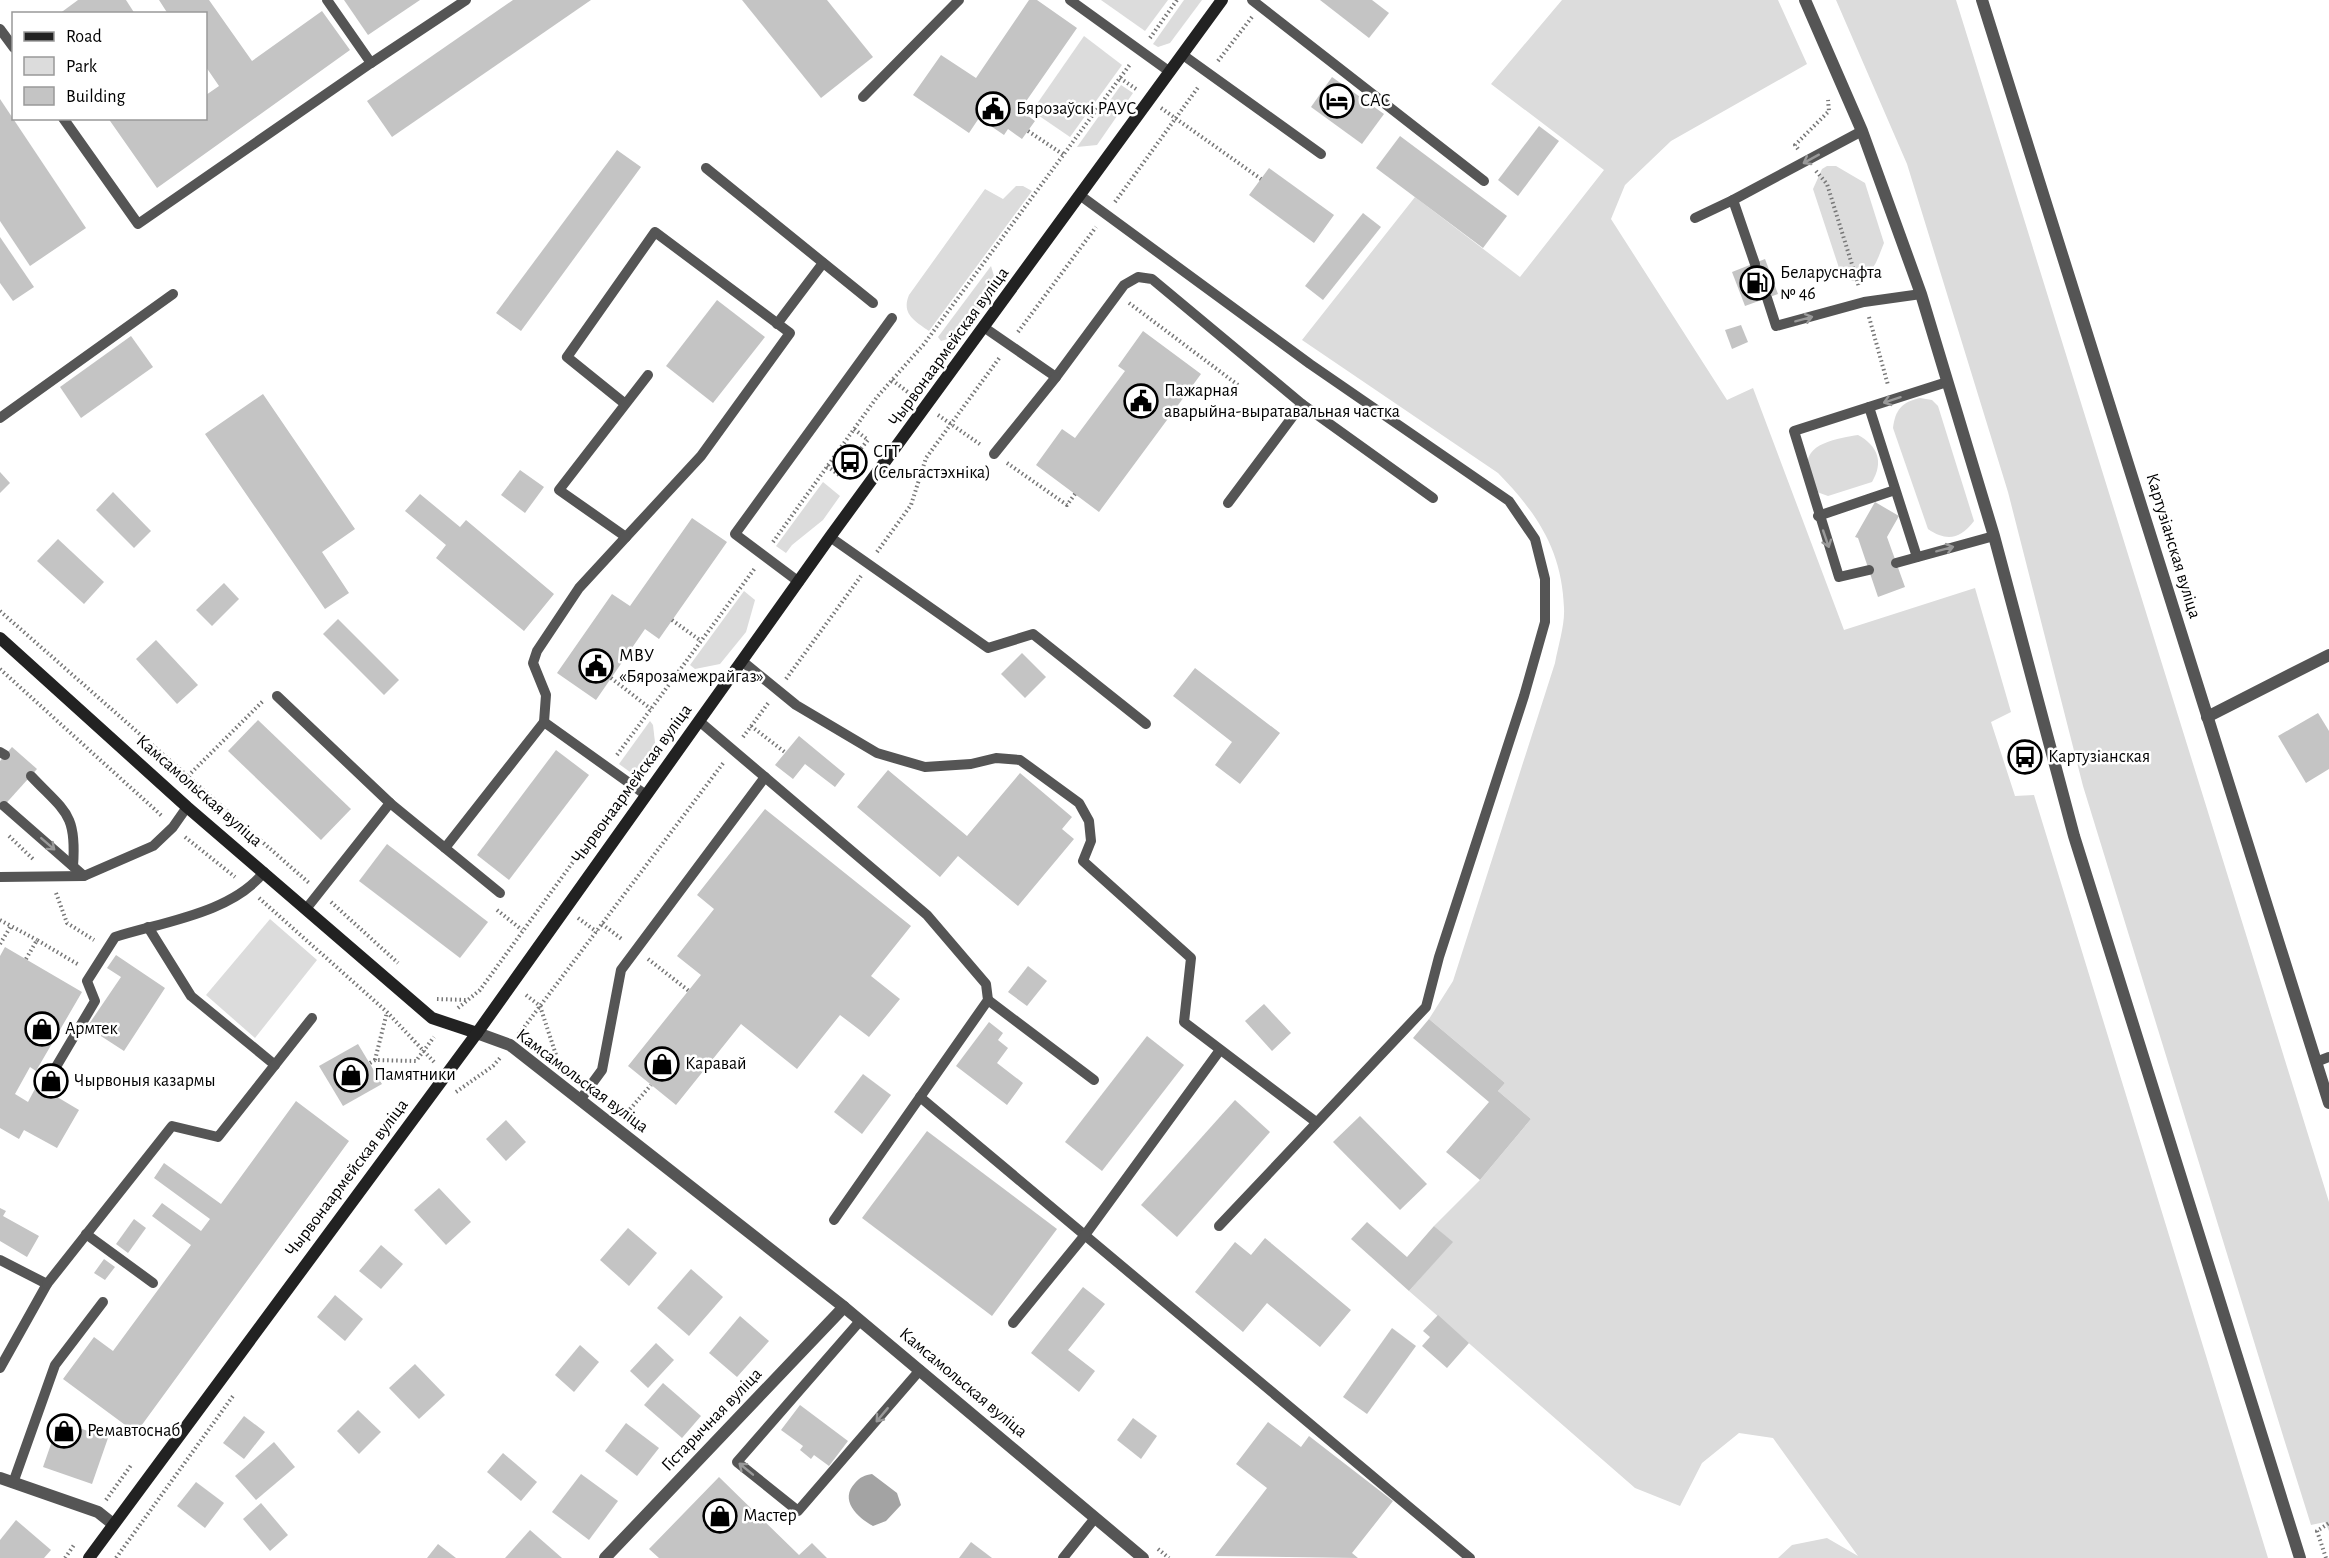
<svg xmlns="http://www.w3.org/2000/svg" width="2329" height="1558" font-family="'Alegreya Sans',sans-serif">
	<rect width="100%" height="100%" fill="#fff"/>
	<!-- green -->
	<g fill="#dcdcdc">
		<path d="M1101 0H1168L1145 31Z"/>
		<path d="M1184 0H1202L1170 43 1158 47 1153 44Z"/>
		<path d="M1562 0H1778L1807 64 1671 141 1625 185 1611 219 1727 400 1753 388 1844 630 1975 588 2011 712 1991 722 2015 796 2034 795 2268 1558H1778L1792 1545 1827 1538 1858 1556 1773 1438 1739 1433 1702 1463 1680 1506 1635 1488 1409 1291 1452 1242 1434 1226 1480 1180 1531 1119 1498 1091 1505 1083 1429 1019 1453 981 1555 663C1558 646 1565 625 1564 608 1562 550 1537 513 1498 473L1302 340 1415 197 1520 277 1604 170 1491 84Z"/>
		<path d="M1836 0H1956L2329 1202V1531L2325 1522 2311 1525 2284 1439 2083 786 2008 492 1907 164Z"/>
		<path d="M1084 36 1122 65 1070 137 1032 111Z"/>
		<path d="M1121 85 1133 93 1097 145 1077 147Z"/>
		<path d="M1827 166H1836L1865 183 1884 243C1877 260 1873 278 1852 281L1840 271 1813 189 1822 169Z"/>
		<path d="M1016 186H1023L1032 191 929 331C915 321 901 314 909 295L985 189 1003 199Z"/>
		<path d="M991 266 997 286 961 335 941 341 938 337Z"/>
		<path d="M1920 398 1932 400 1938 406 1974 521C1960 539 1947 542 1928 529L1893 428C1895 410 1902 402 1920 398Z"/>
		<path d="M1858 435C1878 446 1884 462 1872 482L1828 496 1817 492C1814 485 1809 477 1808 469 1802 443 1840 438 1858 435Z"/>
		<path d="M823 482 840 496 823 520 792 545 786 553 776 546Z"/>
		<path d="M744 591 755 600 746 632 720 664 695 669 690 665Z"/>
		<path d="M650 721 653 725 656 751 643 769 630 772 619 764Z"/>
		<path d="M270 919 317 960 255 1038 206 995Z"/>
	</g>
	<!-- water -->
	<path fill="#a3a3a3" d="M872 1474 897 1493 901 1505 886 1521 873 1526C857 1517 839 1500 855 1483 860 1477 865 1475 872 1474Z"/>
	<!-- building -->
	<g fill="#c4c4c4">
		<path d="M78 0H126L135 14H59Z"/>
		<path d="M159 0H209L252 61 322 11 350 50 157 188 108 118H206V95L219 86 206 67V14H168Z"/>
		<path d="M344 0H420L368 35Z"/>
		<path d="M513 0H591L392 137 367 101Z"/>
		<path d="M742 0H827L873 57 821 98Z"/>
		<path d="M1029 0H1037L1077 28 1020 110 1035 121 1022 139 1008 129 1004 135 979 118 969 133 913 95 941 55 976 78Z"/>
		<path d="M1320 0H1372L1389 13 1369 38Z"/>
		<path d="M1332 77 1384 114 1362 144 1311 107Z"/>
		<path d="M0 99 86 228 30 266 0 221Z"/>
		<path d="M1539 126 1559 141 1518 196 1498 180Z"/>
		<path d="M1400 136 1507 216 1483 248 1376 168Z"/>
		<path d="M617 150 641 167 521 331 496 313Z"/>
		<path d="M1269 168 1334 215 1314 243 1249 195Z"/>
		<path d="M1363 213 1381 227 1323 300 1305 286Z"/>
		<path d="M0 237 34 287 13 301 0 283Z"/>
		<path d="M1765 259 1778 294 1745 306 1732 272Z"/>
		<path d="M717 300 765 337 713 403 666 366Z"/>
		<path d="M1741 325 1748 342 1732 349 1725 330Z"/>
		<path d="M1143 331 1201 374 1099 512 1036 465 1062 429 1075 438 1125 371 1118 366Z"/>
		<path d="M131 336 153 367 81 418 60 387Z"/>
		<path d="M263 394 355 529 322 552 349 593 325 609 205 434Z"/>
		<path d="M520 470 544 487 525 513 501 495Z"/>
		<path d="M0 472 10 483 0 493Z"/>
		<path d="M113 492 151 531 134 548 96 510Z"/>
		<path d="M420 494 460 527 466 520 554 594 524 631 436 558 446 545 405 511Z"/>
		<path d="M1875 502 1899 516 1887 537 1905 587 1878 597 1858 538 1855 537Z"/>
		<path d="M692 518 727 542 659 639 645 629 596 700 557 673 612 594 630 606Z"/>
		<path d="M58 539 104 582 84 604 37 561Z"/>
		<path d="M224 583 239 599 212 626 196 610Z"/>
		<path d="M338 619 399 680 384 695 323 634Z"/>
		<path d="M156 640 198 685 177 704 136 659Z"/>
		<path d="M1022 653 1046 677 1025 698 1001 674Z"/>
		<path d="M1195 668 1280 733 1240 784 1215 765 1232 742 1173 696Z"/>
		<path d="M2318 713 2329 731V769L2306 783 2278 736Z"/>
		<path d="M258 720 351 809 321 840 228 751Z"/>
		<path d="M799 736 845 774 835 787 805 764 793 779 775 765Z"/>
		<path d="M12 747 37 769 0 810V761Z"/>
		<path d="M556 750 589 775 509 880 477 855Z"/>
		<path d="M888 770 967 836 1020 773 1072 817 1062 829 1074 839 1018 906 958 856 940 877 857 807Z"/>
		<path d="M765 809 911 926 871 976 900 999 869 1037 840 1015 797 1069 741 1024 676 1105 628 1066 701 975 677 956 714 909 697 895Z"/>
		<path d="M387 844 488 922 460 958 359 881Z"/>
		<path d="M5 947 82 992 36 1071 30 1067 15 1094 28 1102 37 1085 79 1110 57 1148 24 1130 19 1139 0 1128V956Z"/>
		<path d="M116 955 165 988 124 1051 87 1027 121 977 107 968Z"/>
		<path d="M1028 966 1047 981 1027 1006 1008 992Z"/>
		<path d="M1264 1004 1291 1033 1272 1051 1245 1021Z"/>
		<path d="M1429 1019 1505 1083 1498 1091 1531 1119 1480 1180 1446 1152 1489 1102 1413 1038Z"/>
		<path d="M989 1022 1003 1033 998 1040 1008 1048 997 1063 1023 1083 1007 1105 956 1066Z"/>
		<path d="M1147 1036 1184 1065 1102 1171 1065 1142Z"/>
		<path d="M358 1044 382 1084 343 1106 319 1066Z"/>
		<path d="M863 1074 891 1095 862 1134 834 1112Z"/>
		<path d="M1235 1100 1270 1132 1177 1237 1141 1205Z"/>
		<path d="M296 1101 349 1141 136 1433 63 1379 94 1337 113 1351 191 1245 152 1216 162 1203 201 1231 210 1219 154 1178 164 1163 221 1204Z"/>
		<path d="M1360 1116 1427 1184 1400 1210 1333 1142Z"/>
		<path d="M506 1120 526 1142 506 1161 486 1139Z"/>
		<path d="M927 1131 1057 1229 992 1316 862 1218Z"/>
		<path d="M439 1188 471 1222 446 1245 414 1210Z"/>
		<path d="M0 1208 6 1211 3 1216 39 1236 27 1257 0 1241Z"/>
		<path d="M134 1219 146 1228 128 1253 116 1244Z"/>
		<path d="M1367 1222 1407 1257 1434 1226 1453 1242 1409 1291 1351 1239Z"/>
		<path d="M628 1228 657 1253 629 1286 600 1260Z"/>
		<path d="M1265 1238 1351 1310 1320 1347 1267 1303 1243 1332 1195 1292 1235 1242 1251 1255Z"/>
		<path d="M381 1245 403 1264 381 1289 359 1271Z"/>
		<path d="M104 1259 115 1267 105 1280 94 1273Z"/>
		<path d="M691 1269 723 1297 689 1336 657 1308Z"/>
		<path d="M1083 1287 1105 1304 1068 1350 1095 1371 1079 1392 1031 1353Z"/>
		<path d="M335 1295 363 1319 345 1341 317 1317Z"/>
		<path d="M1438 1315 1469 1343 1447 1368 1422 1346 1430 1337 1423 1331Z"/>
		<path d="M740 1316 769 1341 737 1377 709 1353Z"/>
		<path d="M1392 1328 1416 1346 1367 1414 1343 1397Z"/>
		<path d="M656 1343 674 1360 648 1388 630 1371Z"/>
		<path d="M580 1345 599 1362 574 1392 555 1375Z"/>
		<path d="M415 1364 445 1395 419 1419 389 1388Z"/>
		<path d="M663 1383 701 1416 682 1438 644 1405Z"/>
		<path d="M800 1405 848 1441 829 1466 814 1455 811 1459 800 1450 803 1446 781 1430Z"/>
		<path d="M358 1410 381 1432 359 1454 337 1431Z"/>
		<path d="M244 1416 265 1432 244 1459 223 1443Z"/>
		<path d="M1133 1418 1157 1436 1141 1459 1117 1440Z"/>
		<path d="M59 1421 108 1438 92 1484 43 1467Z"/>
		<path d="M1268 1422 1301 1447 1309 1436 1393 1501 1352 1553 1358 1558 1215 1556 1267 1488 1236 1464Z"/>
		<path d="M626 1423 659 1448 637 1476 605 1451Z"/>
		<path d="M274 1442 295 1467 256 1500 235 1476Z"/>
		<path d="M503 1453 537 1482 521 1501 487 1472Z"/>
		<path d="M581 1474 618 1501 589 1540 552 1512Z"/>
		<path d="M719 1477 799 1555 812 1543 827 1558H659L649 1549Z"/>
		<path d="M196 1482 224 1503 205 1528 177 1506Z"/>
		<path d="M261 1503 288 1535 270 1551 243 1519Z"/>
		<path d="M16 1520 51 1550 44 1558H0V1540Z"/>
		<path d="M530 1530 562 1558H505Z"/>
		<path d="M971 1542 992 1558H959Z"/>
		<path d="M438 1544 456 1558H427Z"/>
	</g>
	<g fill="none" stroke-linecap="round" stroke-linejoin="round">
		<!-- path -->
		<g stroke="#777" stroke-width="4" stroke-dasharray="1.5 3" stroke-linecap="butt">
			<path d="M1150 38 1177 0"/>
			<path d="M1218 61 1252 17"/>
			<path d="M1120 78 1136 89"/>
			<path d="M1161 108 1261 179"/>
			<path d="M1028 131 1064 155"/>
			<path d="M1798 149 1795 145 1829 111 1828 100"/>
			<path d="M1816 171 1827 184 1859 287"/>
			<path d="M1115 202 1199 86"/>
			<path d="M1129 303 1238 385"/>
			<path d="M1869 317 1888 385"/>
			<path d="M1018 332 1096 227"/>
			<path d="M892 380 913 396"/>
			<path d="M938 415 981 445"/>
			<path d="M1007 463 1067 505 1075 494"/>
			<path d="M827 466 839 475 868 440 854 429"/>
			<path d="M773 542 877 397 924 344 1131 63"/>
			<path d="M877 552 911 505 926 458 1000 357"/>
			<path d="M0 611 309 883"/>
			<path d="M672 620 701 641"/>
			<path d="M0 669 162 816"/>
			<path d="M611 678 651 709"/>
			<path d="M786 679 861 576"/>
			<path d="M751 726 786 753"/>
			<path d="M743 737 769 702"/>
			<path d="M617 755 755 568"/>
			<path d="M188 776 264 700"/>
			<path d="M9 836 34 860"/>
			<path d="M185 837 235 877"/>
			<path d="M56 893 67 923 94 940"/>
			<path d="M259 898 387 1012 435 1063"/>
			<path d="M331 902 398 963"/>
			<path d="M497 910 522 930"/>
			<path d="M578 918 597 932"/>
			<path d="M0 920 11 926"/>
			<path d="M602 924 623 940"/>
			<path d="M0 944 11 926 37 940"/>
			<path d="M26 959 37 940 79 965"/>
			<path d="M648 959 689 991"/>
			<path d="M526 995 540 1006 558 1061"/>
			<path d="M437 999 466 1000"/>
			<path d="M458 1008 480 990 621 796"/>
			<path d="M519 1034 724 762"/>
			<path d="M375 1060 387 1012"/>
			<path d="M370 1063 375 1060 416 1061 434 1037"/>
			<path d="M456 1092 493 1066 500 1058"/>
			<path d="M624 1116 651 1085"/>
			<path d="M106 1500 132 1464"/>
			<path d="M1158 1549 1169 1558"/>
			<path d="M65 1558 74 1545"/>
			<path d="M116 1558 233 1396"/>
			<path d="M2326 1558 2317 1531 2329 1523"/>
		</g>
		<!-- service -->
		<g stroke="#555" stroke-width="10">
			<path d="M327 0 371 63 466 0"/>
			<path d="M1070 0 1170 72"/>
			<path d="M1252 0 1484 181"/>
			<path d="M0 29 14 48"/>
			<path d="M1183 55 1321 154"/>
			<path d="M863 97 959 0"/>
			<path d="M63 118 138 224 371 63"/>
			<path d="M706 168 873 303"/>
			<path d="M1081 196 1310 364 1509 501 1535 539 1545 579V622L1524 696 1439 957 1426 1007 1219 1226"/>
			<path d="M1695 218 1733 200"/>
			<path d="M1755 264 1733 200 1862 131"/>
			<path d="M1767 298 1776 326 1864 302 1921 294"/>
			<path d="M777 324 823 263"/>
			<path d="M985 328 1056 377 1124 285 1138 277 1152 279 1302 404 1433 498"/>
			<path d="M624 403 567 357 655 232 790 333 701 456 626 537 559 490 648 375"/>
			<path d="M1869 407 1917 557"/>
			<path d="M0 418 173 294"/>
			<path d="M994 454 1056 377"/>
			<path d="M1228 503 1302 404"/>
			<path d="M1818 516 1895 490"/>
			<path d="M830 537 988 648 1033 634 1146 724"/>
			<path d="M1896 563 1994 536"/>
			<path d="M1869 570 1839 577 1794 431 1947 382"/>
			<path d="M799 582 735 534 892 318"/>
			<path d="M742 661 796 705 877 753 925 767 971 764 996 758 1020 760 1079 803 1089 821 1091 841 1083 861 1191 958 1184 1022 1316 1122"/>
			<path d="M277 696 390 803"/>
			<path d="M699 721 927 915 986 984 988 1000 834 1220"/>
			<path d="M544 722 546 695 533 663 537 651 579 588 626 537"/>
			<path d="M0 752 5 755"/>
			<path d="M31 776C65 812 77 813 73 866"/>
			<path d="M4 806 84 876 153 846 173 827 187 807"/>
			<path d="M445 848 500 893"/>
			<path d="M0 877 84 876"/>
			<path d="M306 909 390 803 445 848 544 722 646 795"/>
			<path d="M148 927 191 996 275 1065"/>
			<path d="M988 1000 1094 1080"/>
			<path d="M2316 1062 2329 1057"/>
			<path d="M50 1077 95 1001 87 981 115 937C162 922 232 913 264 872"/>
			<path d="M920 1097 1470 1558"/>
			<path d="M580 1100 602 1070 621 970 765 777"/>
			<path d="M86 1234 153 1283"/>
			<path d="M0 1260 47 1284 0 1368"/>
			<path d="M47 1284 172 1126 218 1137 312 1018"/>
			<path d="M860 1321 737 1462 798 1511 920 1370"/>
			<path d="M1013 1323 1085 1235 1220 1050"/>
			<path d="M13 1483 55 1365 103 1302"/>
			<path d="M1063 1558 1095 1518"/>
		</g>
		<!-- minor -->
		<g stroke="#555" stroke-width="12">
			<path d="M1982 0 2329 1103"/>
			<path d="M2207 717 2329 655"/>
			<path d="M477 1033 510 1045 844 1307 1143 1558"/>
			<path d="M0 1478 98 1512 113 1524"/>
			<path d="M605 1558 844 1307"/>
		</g>
		<!-- tertiary -->
		<path stroke="#555" stroke-width="12" d="M1805 0 1862 131 1921 294 1994 536 2074 836 2300 1558"/>
		<!-- secondary -->
		<g stroke="#222" stroke-width="12">
			<path d="M0 638 187 807 432 1018 477 1033"/>
			<path d="M89 1558 477 1033 830 537 1222 0"/>
		</g>
	</g>
	<!-- one-way arrows -->
	<defs><path id="oneway-shaft" d="M-6 0H5M1.5-3L5.5 0L1.5 3" fill="none" stroke-width="1.6" stroke-linecap="round" stroke-linejoin="round" transform="scale(1.5)"/></defs>
	<g stroke="#999">
		<use href="#oneway-shaft" transform="translate(1811 159) rotate(151)"/>
		<use href="#oneway-shaft" transform="translate(1804 319) rotate(-15)"/>
		<use href="#oneway-shaft" transform="translate(1892 400) rotate(162)"/>
		<use href="#oneway-shaft" transform="translate(1826 539) rotate(71)"/>
		<use href="#oneway-shaft" transform="translate(1945 549) rotate(-15)"/>
		<use href="#oneway-shaft" transform="translate(48 844) rotate(41)"/>
		<use href="#oneway-shaft" transform="translate(882 1415) rotate(130)"/>
		<use href="#oneway-shaft" transform="translate(746 1469) rotate(-141)"/>
	</g>
	<!-- icons -->
	<defs>
		<g id="hotel-ring" transform="scale(1.725)"><circle r="9.5" fill="#fff" stroke="#000" stroke-width="1.5"/><path d="M-6-4.5h1.5V1H6V5H4.5V3h-9V5H-6ZM-4 0a1.8 1.8 0 1 1 3.6 0ZM.5 0V-2.5h3Q6-2.5 6 0Z" fill="#000"/></g>
		<g id="civic-ring" transform="scale(1.725)"><circle r="9.5" fill="#fff" stroke="#000" stroke-width="1.5"/><path d="M-.6-6.5H3V-4.5H.6V-3L4-1V1h2V6H-6V1h2V-1L-.6-3ZM-1.2 2.5V6h2.4V2.5Z" fill="#000"/></g>
		<g id="fuel-ring" transform="scale(1.725)"><circle r="9.5" fill="#fff" stroke="#000" stroke-width="1.5"/><path d="M-5.5-6h7V0h2V4h1.3V-2.5L3-4.5l.8-.8L6-3V5H2.5V1h-1V6h-7ZM-4.2-4.7v3.2H.2V-4.7Z" fill="#000"/></g>
		<g id="bus-ring" transform="scale(1.725)"><circle r="9.5" fill="#fff" stroke="#000" stroke-width="1.5"/><path d="M-5-6H5V4H4V6H2V4H-2V6H-4V4H-5ZM-3.5-4V0h7V-4ZM-3.5 1.2v1.5H-2V1.2ZM2 1.2v1.5H3.5V1.2Z" fill="#000"/></g>
		<g id="shop-ring" transform="scale(1.725)"><circle r="9.5" fill="#fff" stroke="#000" stroke-width="1.5"/><path d="M-5-2.5h2.3a2.7 3.5 0 0 1 5.4 0H5L5.5 6h-11ZM-1.5-2.5h3a1.5 2.3 0 0 0-3 0Z" fill="#000"/></g>
	</defs>
	<g fill-rule="evenodd">
		<use href="#hotel-ring" x="1337" y="101"/>
		<use href="#civic-ring" x="993" y="109"/>
		<use href="#fuel-ring" x="1757" y="283"/>
		<use href="#civic-ring" x="1141" y="401"/>
		<use href="#bus-ring" x="850" y="462"/>
		<use href="#civic-ring" x="596" y="666"/>
		<use href="#bus-ring" x="2025" y="757"/>
		<use href="#shop-ring" x="42" y="1029"/>
		<use href="#shop-ring" x="662" y="1064"/>
		<use href="#shop-ring" x="351" y="1075"/>
		<use href="#shop-ring" x="51" y="1081"/>
		<use href="#shop-ring" x="64" y="1431"/>
		<use href="#shop-ring" x="720" y="1516"/>
	</g>
	<g text-anchor="middle" dominant-baseline="central" stroke-width="5" stroke-linejoin="round" paint-order="stroke">
		<!-- poi labels -->
		<g font-size="18" fill="#000" stroke="#fff" text-anchor="start">
			<text x="1360" y="101">САС</text>
			<text x="1016" y="109">Бярозаўскі РАУС</text>
			<text x="1780" y="273">Беларуснафта<tspan x="1780" dy="21">№ 46</tspan></text>
			<text x="1164" y="391">Пажарная<tspan x="1164" dy="21">аварыйна-выратавальная частка</tspan></text>
			<text x="873" y="452">СГТ<tspan x="873" dy="21">(Сельгастэхніка)</tspan></text>
			<text x="619" y="656">МВУ<tspan x="619" dy="21">«Бярозамежрайгаз»</tspan></text>
			<text x="2048" y="757">Картузіанская</text>
			<text x="65" y="1029">Армтек</text>
			<text x="685" y="1064">Каравай</text>
			<text x="374" y="1075">Памятники</text>
			<text x="74" y="1081">Чырвоныя казармы</text>
			<text x="87" y="1431">Ремавтоснаб</text>
			<text x="743" y="1516">Мастер</text>
		</g>
		<!-- street labels -->
		<g font-size="18" fill="#000" stroke="#fff">
			<text transform="translate(949 347) rotate(-54)">Чырвонаармейская вуліца</text>
			<text transform="translate(2173 546) rotate(73)">Картузіанская вуліца</text>
			<text transform="translate(632 784) rotate(-54)">Чырвонаармейская вуліца</text>
			<text transform="translate(199 791) rotate(41)">Камсамольская вуліца</text>
			<text transform="translate(582 1081) rotate(37)">Камсамольская вуліца</text>
			<text transform="translate(347 1178) rotate(-53)">Чырвонаармейская вуліца</text>
			<text transform="translate(963 1383) rotate(40)">Камсамольская вуліца</text>
			<text transform="translate(712 1420) rotate(-46)">Гістарычная вуліца</text>
		</g>
	</g>
	<!-- legend -->
	<rect x="12" y="12" width="195" height="108" fill="#ffffff" stroke="#999999" stroke-width="1.5"/>
	<rect x="24" y="32" width="30" height="9" fill="#222222" stroke="#999999" stroke-width="1.5"/>
	<text x="66" y="42" font-size="18" fill="#000000">Road</text>
	<rect x="24" y="57" width="30" height="18" fill="#dcdcdc" stroke="#999999" stroke-width="1.5"/>
	<text x="66" y="72" font-size="18" fill="#000000">Park</text>
	<rect x="24" y="87" width="30" height="18" fill="#c4c4c4" stroke="#999999" stroke-width="1.5"/>
	<text x="66" y="102" font-size="18" fill="#000000">Building</text>
</svg>
